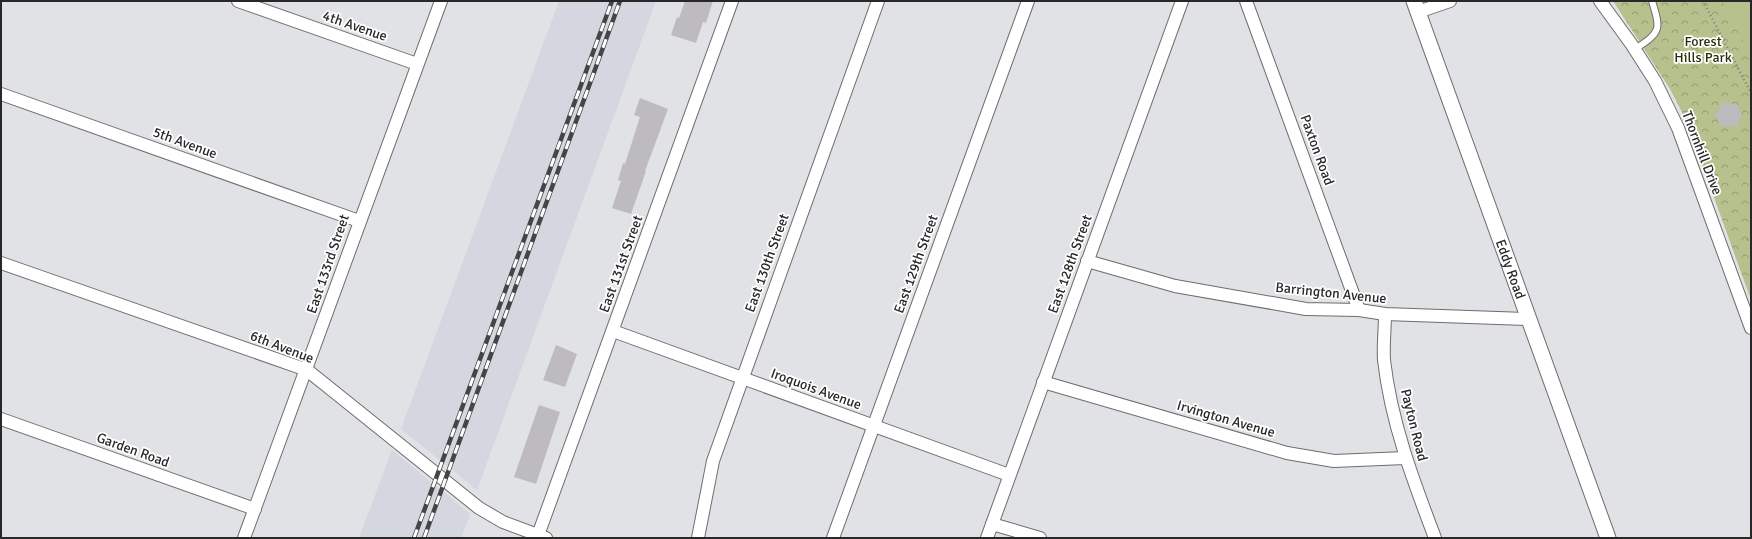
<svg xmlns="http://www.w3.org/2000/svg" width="1752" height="539" font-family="Signika,sans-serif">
	<defs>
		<pattern id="park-crowns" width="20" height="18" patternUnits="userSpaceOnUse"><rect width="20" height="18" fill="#b7c18d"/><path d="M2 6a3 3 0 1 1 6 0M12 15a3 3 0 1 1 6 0" fill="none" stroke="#959d73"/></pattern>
	</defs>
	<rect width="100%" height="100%" fill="#e1e2e5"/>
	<!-- built -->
	<g fill="#d4d6e0">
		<path d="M559 1H656L477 490 401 429Z"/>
		<path d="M392 450 470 514 461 538H359Z"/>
	</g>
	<!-- park -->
	<path fill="url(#park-crowns)" d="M1613 1H1751V300L1686 120 1670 89Z"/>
	<!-- pitch -->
	<path fill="#b7c18d" d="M1722 1H1751V56Z"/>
	<!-- building -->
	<g fill="#bdbbbe">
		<path d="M685 1H713L706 23 703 22 696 43 671 35 677 17 679 18Z"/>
		<path d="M640 98 668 109 645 171H646L631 214 612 208 621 181 618 180 623 163 625 164 640 117 634 115Z"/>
		<path d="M1724 102 1737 105 1742 116 1736 126 1722 127 1715 115Z"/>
		<path d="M556 345 577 354 565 387 543 380Z"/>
		<path d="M539 405 560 412 536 484 514 477Z"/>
	</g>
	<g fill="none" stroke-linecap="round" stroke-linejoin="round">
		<!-- service casing -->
		<g stroke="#6d6d6f" stroke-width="8">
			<path id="service" d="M1635 49C1661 32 1661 30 1652 1"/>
		</g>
		<!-- minor casing -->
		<g stroke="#6d6d6f" stroke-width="14">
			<g id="minor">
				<path d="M238 1 417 64"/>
				<path d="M1246 1 1359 310"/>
				<path d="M1600 1 1632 45 1655 81 1678 128 1751 328"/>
				<path d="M1418 12 1450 1"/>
				<path d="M1 94 359 221"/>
				<path d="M1087 261 1175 286 1306 309 1359 310 1385 314 1528 319"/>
				<path d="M1 263 307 370 479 508 503 522 546 538"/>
				<path d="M1385 314C1385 329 1383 345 1384 360 1391 422 1413 480 1435 538"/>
				<path d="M613 331 1009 475"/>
				<path d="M1043 382 1287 453 1334 461 1405 458"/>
				<path d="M1 419 255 509"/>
				<path d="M992 524 1040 538"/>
				<path d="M244 538 441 1"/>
				<path d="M537 538 732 1"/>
				<path d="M698 538 713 461 878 1"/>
				<path d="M833 538 1028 1"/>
				<path d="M987 538 1182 1"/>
			</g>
		</g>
		<!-- tertiary casing -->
		<g stroke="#6d6d6f" stroke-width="17">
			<g id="tertiary">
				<path id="s1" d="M1414 1 1608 538"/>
			</g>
		</g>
		<!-- path -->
		<g stroke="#7d7d7f" stroke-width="2.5" stroke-dasharray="1 3" stroke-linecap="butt">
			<path d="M1703 1 1751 93"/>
			<path d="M1747 240 1751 238"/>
		</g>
		<!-- service -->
		<use href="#service" stroke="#fff" stroke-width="6"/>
		<!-- minor -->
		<use href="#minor" stroke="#fff" stroke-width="12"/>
		<!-- tertiary -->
		<use href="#tertiary" stroke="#fff" stroke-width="15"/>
		<!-- rail casing -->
		<g stroke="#454546" stroke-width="4.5">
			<g id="rail">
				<path d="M414 538 612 1"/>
				<path d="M424 538 620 1"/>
			</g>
		</g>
		<!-- rail -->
		<use href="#rail" stroke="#fff" stroke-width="3" stroke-dasharray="9" stroke-linecap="butt"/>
	</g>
	<g text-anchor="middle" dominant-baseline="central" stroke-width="3.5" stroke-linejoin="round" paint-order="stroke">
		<!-- street labels -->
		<g font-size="14" fill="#282829" stroke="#fff">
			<text transform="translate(355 26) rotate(19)">4th Avenue</text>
			<text transform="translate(185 143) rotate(20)">5th Avenue</text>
			<text transform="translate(1317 150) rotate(70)">Paxton Road</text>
			<text transform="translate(1702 153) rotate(69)">Thornhill Drive</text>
			<text transform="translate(767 263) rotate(-70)">East 130th Street</text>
			<text transform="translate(328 264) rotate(-71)">East 133rd Street</text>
			<text transform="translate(621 264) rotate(-70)">East 131st Street</text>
			<text transform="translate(916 264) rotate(-70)">East 129th Street</text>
			<text transform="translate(1070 264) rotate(-70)">East 128th Street</text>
			<text stroke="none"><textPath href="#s1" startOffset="285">Eddy Road</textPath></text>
			<text transform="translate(1331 293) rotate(6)">Barrington Avenue</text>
			<text transform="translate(282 347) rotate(21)">6th Avenue</text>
			<text transform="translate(816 389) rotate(20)">Iroquois Avenue</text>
			<text transform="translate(1226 419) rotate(16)">Irvington Avenue</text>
			<text transform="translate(1414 425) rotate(76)">Payton Road</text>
			<text transform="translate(133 450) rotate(20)">Garden Road</text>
		</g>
		<!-- park labels -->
		<g font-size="14" fill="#292f08" stroke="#fff">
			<text x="1703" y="41">Forest<tspan x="1703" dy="16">Hills Park</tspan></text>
		</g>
	</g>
	<!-- border -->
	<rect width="1752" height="539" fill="none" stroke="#282829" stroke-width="4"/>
</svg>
